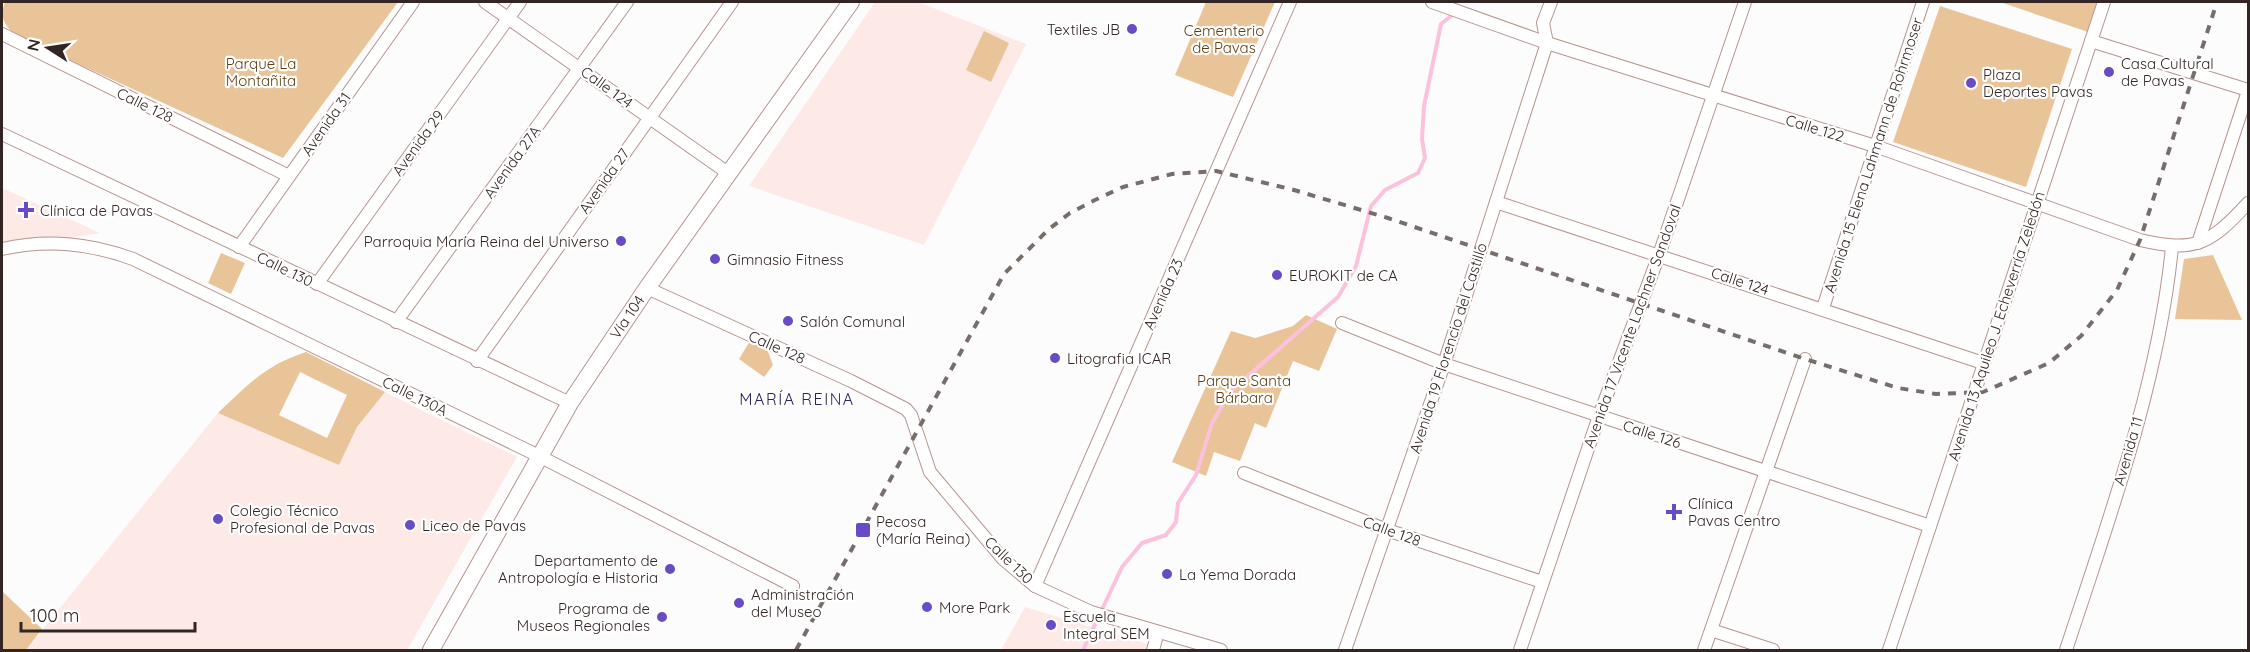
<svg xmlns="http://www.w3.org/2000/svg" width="2250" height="652" font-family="Quicksand,sans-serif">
	<rect width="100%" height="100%" fill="#fcfcfc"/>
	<!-- built -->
	<g fill="#fdeae7">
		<path d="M875 2H918L1026 44 924 245 749 186Z"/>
		<path d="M2 188 100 233 2 249Z"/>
		<path d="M385 392 517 457 407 650H26L218 413 339 465 357 427Z"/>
		<path d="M1025 607 1148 644 1146 650H1001Z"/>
	</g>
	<!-- green -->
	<g fill="#e9c499" fill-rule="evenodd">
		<path d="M5 2H398L283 158 15 35C3 24 0 16 5 2Z"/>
		<path d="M1206 2H1275L1233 97 1175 75Z"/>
		<path d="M2000 2H2098L2088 32Z"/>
		<path d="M1940 6 2072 49 2026 187 1893 142Z"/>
		<path d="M984 31 1009 43 991 82 966 70Z"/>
		<path d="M221 253 245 263 231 294 208 283Z"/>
		<path d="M2213 255 2242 320 2175 319 2184 259Z"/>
		<path d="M1306 315 1337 329 1319 371 1293 361 1266 428 1255 423 1240 461 1214 452 1206 476 1172 462 1231 331 1255 338 1293 326Z"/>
		<path d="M750 341 767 349 773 365 764 377 739 359Z"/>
		<path d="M306 352 385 392 357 427 339 465 218 413C249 384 264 366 306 352ZM300 372 347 395 327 438 279 415Z"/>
		<path d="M2 591 42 629 26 650H2Z"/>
	</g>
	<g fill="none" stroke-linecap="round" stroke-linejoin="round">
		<!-- stream -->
		<path stroke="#fcc1dc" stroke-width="4" d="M1083 650 1122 567 1142 543 1166 535 1176 522 1178 503 1196 475 1212 423 1231 391 1338 297 1356 266 1371 206 1385 190 1418 173 1425 158 1422 139 1424 106 1441 24 1451 16"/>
		<!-- minor casing -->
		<g stroke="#b6948e" stroke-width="14">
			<g id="minor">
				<path d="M485 2 728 173"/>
				<path d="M1432 2 1547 43 1875 146 2140 240C2196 253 2210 244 2248 203"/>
				<path d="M2 34 289 176"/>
				<path d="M2091 41 2248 90"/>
				<path d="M2 134 570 403"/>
				<path d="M1496 202 1983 363"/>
				<path d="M2198 243 2248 91"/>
				<path d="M239 247 413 2"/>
				<path d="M2 249C48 239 89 243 133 259L539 456 793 586"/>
				<path d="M317 284 520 2"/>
				<path d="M647 288 851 381 906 409 911 415 930 472 1003 559 1035 586 1091 612 1221 650"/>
				<path d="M1823 308 1923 2"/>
				<path d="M396 322 627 2"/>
				<path d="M1342 323 1444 364 1930 526"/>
				<path d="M477 361 732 2"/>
				<path d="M1244 473 1387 530 1542 582"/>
				<path d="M1035 586 1290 2"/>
				<path d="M1711 630 1773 650"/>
				<path d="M1153 650 1158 632"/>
				<path d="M1345 650 1444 364 1547 43 1543 23 1551 2"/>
				<path d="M1520 650 1599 416 1659 255 1745 2"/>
				<path d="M1704 650 1805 359"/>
				<path d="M1889 650 2104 2"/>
				<path d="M2066 650C2108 522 2159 382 2172 247"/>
			</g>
		</g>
		<!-- secondary casing -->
		<g stroke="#b6948e" stroke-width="18">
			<path id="secondary" d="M431 650 570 403 647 288 851 2"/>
		</g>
		<!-- minor -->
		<use href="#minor" stroke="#fff" stroke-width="12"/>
		<!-- secondary -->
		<use href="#secondary" stroke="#fff" stroke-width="16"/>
		<!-- rail -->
		<path stroke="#776e6c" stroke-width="4" stroke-dasharray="8 8" stroke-linecap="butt" d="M796 650 1004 274 1049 229 1070 213 1095 200 1123 187 1172 174 1216 171 1294 190 1388 218 1805 359 1898 388 1936 394 1983 392 2049 363 2081 336 2117 290 2140 240 2217 2"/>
	</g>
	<!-- markers -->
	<g fill="#674cc5" stroke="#fff" stroke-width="2">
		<circle cx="1132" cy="29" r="6"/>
		<circle cx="2109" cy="72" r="6"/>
		<circle cx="1971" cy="83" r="6"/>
		<path d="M23 201h6v6h6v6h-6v6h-6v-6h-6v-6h6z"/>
		<circle cx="621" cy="241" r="6"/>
		<circle cx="715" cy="259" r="6"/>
		<circle cx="1277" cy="275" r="6"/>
		<circle cx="788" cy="321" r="6"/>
		<circle cx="1055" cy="358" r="6"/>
		<path d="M1671 503h6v6h6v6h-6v6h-6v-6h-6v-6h6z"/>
		<circle cx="218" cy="519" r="6"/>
		<circle cx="410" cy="525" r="6"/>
		<rect x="855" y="522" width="16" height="16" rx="3"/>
		<circle cx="670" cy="569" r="6"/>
		<circle cx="1167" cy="574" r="6"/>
		<circle cx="739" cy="603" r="6"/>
		<circle cx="927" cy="607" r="6"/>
		<circle cx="662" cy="617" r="6"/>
		<circle cx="1051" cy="625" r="6"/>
	</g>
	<g text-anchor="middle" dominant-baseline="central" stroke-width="4.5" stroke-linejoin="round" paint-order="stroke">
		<!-- poi labels -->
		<g font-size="15" fill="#332523" stroke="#fff" text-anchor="start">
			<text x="1120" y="29" text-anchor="end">Textiles JB</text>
			<text x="2121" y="63">Casa Cultural<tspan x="2121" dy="17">de Pavas</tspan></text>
			<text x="1983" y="74">Plaza<tspan x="1983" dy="17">Deportes Pavas</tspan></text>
			<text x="40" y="210">Clínica de Pavas</text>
			<text x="609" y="241" text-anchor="end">Parroquia María Reina del Universo</text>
			<text x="727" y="259">Gimnasio Fitness</text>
			<text x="1289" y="275">EUROKIT de CA</text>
			<text x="800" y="321">Salón Comunal</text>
			<text x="1067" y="358">Litografia ICAR</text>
			<text x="1688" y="503">Clínica<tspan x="1688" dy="17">Pavas Centro</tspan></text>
			<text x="230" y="510">Colegio Técnico<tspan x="230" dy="17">Profesional de Pavas</tspan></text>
			<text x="876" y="521">Pecosa<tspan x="876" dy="17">(María Reina)</tspan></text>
			<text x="422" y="525">Liceo de Pavas</text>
			<text x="658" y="560" text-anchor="end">Departamento de<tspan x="658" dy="17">Antropología e Historia</tspan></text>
			<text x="1179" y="574">La Yema Dorada</text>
			<text x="751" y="594">Administración<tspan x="751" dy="17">del Museo</tspan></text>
			<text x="939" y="607">More Park</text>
			<text x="650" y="608" text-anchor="end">Programa de<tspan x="650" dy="17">Museos Regionales</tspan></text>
			<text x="1063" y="616">Escuela<tspan x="1063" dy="17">Integral SEM</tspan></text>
		</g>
		<!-- park labels -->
		<g font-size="15" fill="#5e3d10" stroke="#fff">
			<text x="1224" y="30">Cementerio<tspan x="1224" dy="17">de Pavas</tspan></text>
			<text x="261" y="63">Parque La<tspan x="261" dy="17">Montañita</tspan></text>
			<text x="1244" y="380">Parque Santa<tspan x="1244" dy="17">Bárbara</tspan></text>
		</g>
		<!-- street labels -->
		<g font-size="15" fill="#332523" stroke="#fff">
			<text transform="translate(607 87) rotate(36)">Calle 124</text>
			<text transform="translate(145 105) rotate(26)">Calle 128</text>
			<text transform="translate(326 124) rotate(-55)">Avenida 31</text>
			<text transform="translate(1815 128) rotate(17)">Calle 122</text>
			<text transform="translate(418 143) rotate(-54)">Avenida 29</text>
			<text transform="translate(1873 155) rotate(-72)">Avenida 15 Elena Lahmann de Rohrmoser</text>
			<text transform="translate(512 162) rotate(-54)">Avenida 27A</text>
			<text transform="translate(604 181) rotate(-55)">Avenida 27</text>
			<text transform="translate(285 269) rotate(26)">Calle 130</text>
			<text transform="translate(1740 281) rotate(18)">Calle 124</text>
			<text transform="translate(1163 294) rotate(-66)">Avenida 23</text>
			<text transform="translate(627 317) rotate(-56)">Vía 104</text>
			<text transform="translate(1632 326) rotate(-70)">Avenida 17 Vicente Lachner Sandoval</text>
			<text transform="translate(1996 326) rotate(-72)">Avenida 13 Aquileo J. Echeverría Zeledón</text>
			<text transform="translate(777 347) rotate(24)">Calle 128</text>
			<text transform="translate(1448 348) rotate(-72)">Avenida 19 Florencio del Castillo</text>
			<text transform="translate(415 396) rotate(26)">Calle 130A</text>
			<text transform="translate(1652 434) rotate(18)">Calle 126</text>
			<text transform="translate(2128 451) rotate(-74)">Avenida 11</text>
			<text transform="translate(1392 531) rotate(20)">Calle 128</text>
			<text transform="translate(1009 560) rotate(44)">Calle 130</text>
		</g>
		<!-- neighbourhood labels -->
		<g font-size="16" letter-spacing="1.5" fill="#2e225c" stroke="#fff">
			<text x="797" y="399">MARÍA REINA</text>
		</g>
	</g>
	<!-- border -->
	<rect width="2250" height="652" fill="none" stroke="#332523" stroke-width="6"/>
	<!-- north arrow -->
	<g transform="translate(48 48) rotate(282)" stroke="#ffffff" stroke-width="4.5" paint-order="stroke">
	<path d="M0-4.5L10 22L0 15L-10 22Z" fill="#332523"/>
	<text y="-9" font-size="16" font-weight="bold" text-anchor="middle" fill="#332523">N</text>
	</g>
	<!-- scale -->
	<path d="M21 622v9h174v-9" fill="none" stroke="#332523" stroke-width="3"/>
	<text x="30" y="622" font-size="18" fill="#332523" stroke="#ffffff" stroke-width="4.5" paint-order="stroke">100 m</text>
</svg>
